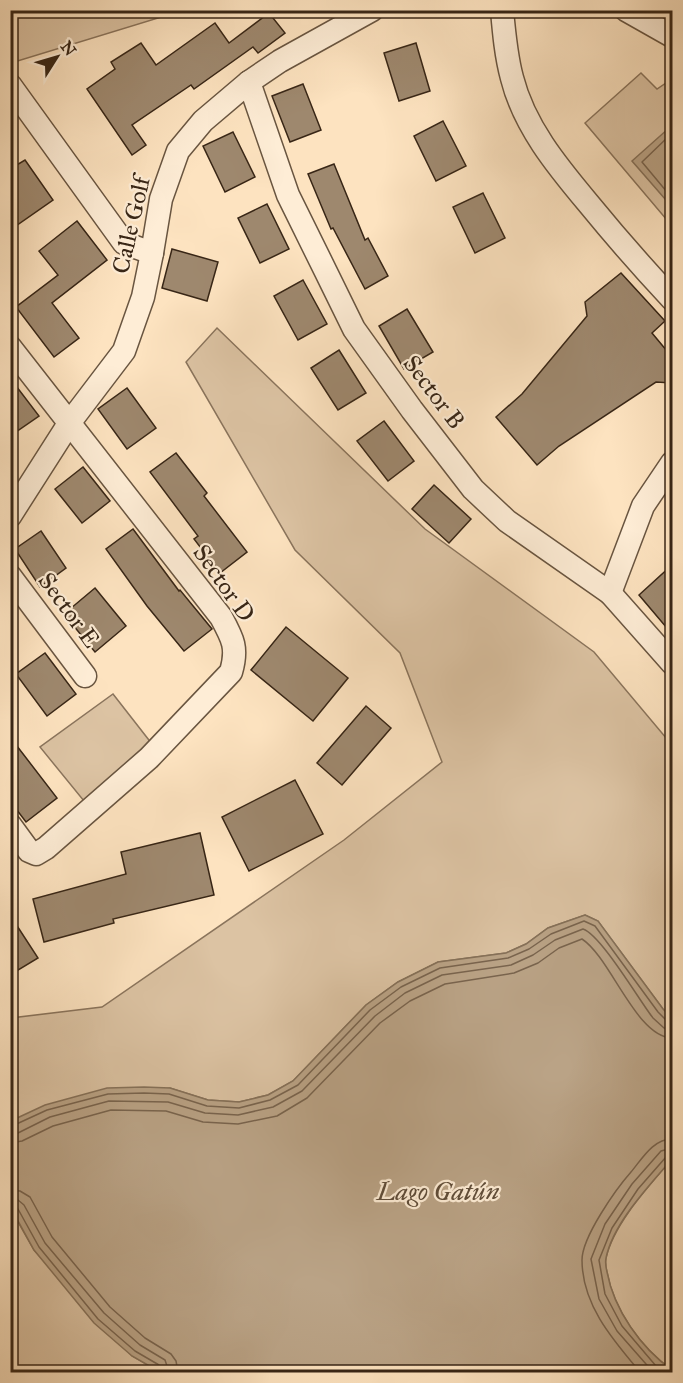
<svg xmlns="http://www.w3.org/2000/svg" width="683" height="1383" font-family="'IM FELL Great Primer',serif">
	<rect width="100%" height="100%" fill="#fde3c0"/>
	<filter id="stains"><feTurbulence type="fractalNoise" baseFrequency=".00333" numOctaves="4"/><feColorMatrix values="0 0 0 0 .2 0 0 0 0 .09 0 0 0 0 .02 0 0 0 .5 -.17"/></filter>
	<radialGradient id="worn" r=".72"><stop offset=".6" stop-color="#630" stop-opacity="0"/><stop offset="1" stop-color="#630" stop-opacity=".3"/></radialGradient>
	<!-- green -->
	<g fill="#dcc3a3" stroke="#8a745c" stroke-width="1.5">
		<path d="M11 10H181V11L11 63Z"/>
		<path d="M641 73 657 89 672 79V226L585 123Z"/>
		<path d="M217 328 425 529 594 652 672 745V1018L663 1009 598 921 585 915 548 928 526 944 506 953 438 962 398 982 366 1005 293 1081 268 1095 239 1102 208 1100 170 1088 15 1119 11 1123V1018L102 1007 344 840 442 762 400 653 295 550 186 362Z"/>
		<path d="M113 694 152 744 84 801 40 747Z"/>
		<path d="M672 1159V1370C641 1348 614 1310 607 1272 606 1268 605 1263 606 1258 614 1223 649 1186 672 1159Z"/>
		<path d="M10 1208 34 1250 132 1356 160 1372H11Z"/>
	</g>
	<!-- water -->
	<g fill="#baa386" stroke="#867159" stroke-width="1.5">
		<path d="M669 128 672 132V207L632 161Z"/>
		<path d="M585 915 598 921 663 1009 672 1018V1159C649 1186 613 1223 606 1258 605 1263 606 1268 607 1272 614 1310 641 1348 672 1370V1372H160L132 1356 94 1323 34 1250 11 1208 10 1123 15 1119 45 1105 107 1088 144 1087 170 1088 208 1100 239 1102 268 1095 293 1081 366 1005 398 982 438 962 506 953 526 944 548 928Z"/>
	</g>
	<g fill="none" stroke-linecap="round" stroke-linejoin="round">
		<!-- shore -->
		<g stroke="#79644e" stroke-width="1.5">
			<path d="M672 135 669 136 642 162 672 198"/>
			<path d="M10 1127 47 1110 108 1094 144 1093 169 1094 207 1106 239 1108 270 1100 298 1085 370 1010 401 987 440 968 508 958 529 949 551 934 584 921 595 926 658 1012 667 1021 672 1022"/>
			<path d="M10 1134 18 1133 50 1117 109 1101 168 1102 205 1113 238 1115 273 1107 302 1091 375 1016 405 993 442 975 511 965 533 955 555 940 583 929C601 935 639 1000 653 1018L664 1028 672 1029"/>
			<path d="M10 1143 22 1141 53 1126 111 1110 166 1111 203 1122 238 1124 277 1116 307 1098 380 1023 410 1001 445 984 514 973 538 963 559 948 582 939C611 958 636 1037 672 1038"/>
			<path d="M10 1190 20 1191 30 1197 52 1237 110 1307 145 1338 171 1354 176 1361 178 1372"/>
			<path d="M10 1199 18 1200 24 1205 45 1243 104 1313 140 1345 165 1360 169 1372"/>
			<path d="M10 1206 18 1209 39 1247 98 1319 135 1351 159 1365 162 1372"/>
			<path d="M640 1372C613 1340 582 1305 582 1260 582 1237 616 1189 631 1172 642 1159 653 1139 672 1139"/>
			<path d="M653 1372 617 1331 599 1299 591 1259 605 1224 632 1184 661 1151 672 1148"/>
			<path d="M665 1372 656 1366 622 1326 605 1294 599 1260 612 1228 638 1189 666 1157 672 1155"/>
		</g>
	</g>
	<!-- building -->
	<g fill="#9e886e" stroke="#382616" stroke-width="1.5">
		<path d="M269 13 285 33 258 53 253 47 194 89 191 85 132 125 146 145 132 155 87 89 115 69 111 62 141 43 156 65 215 23 229 43Z"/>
		<path d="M416 43 430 91 399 101 384 53Z"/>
		<path d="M303 84 321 130 290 142 272 96Z"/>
		<path d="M443 121 466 166 436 181 414 136Z"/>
		<path d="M233 132 255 177 225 192 203 146Z"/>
		<path d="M25 160 53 200 10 230V169Z"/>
		<path d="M334 164 365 240 368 238 388 276 365 289 333 228 331 229 308 174Z"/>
		<path d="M483 193 505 238 475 253 453 207Z"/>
		<path d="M267 204 289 249 260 263 238 218Z"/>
		<path d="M77 221 107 260 52 303 79 338 54 357 16 307 58 275 39 251Z"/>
		<path d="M172 249 218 262 207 301 162 288Z"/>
		<path d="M621 273 665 321 652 333 672 357V383L656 382 559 446 537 465 496 417 522 394 587 316 585 302Z"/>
		<path d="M303 280 327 324 298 340 274 296Z"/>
		<path d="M407 309 433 352 404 369 379 326Z"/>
		<path d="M339 350 366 393 338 410 311 368Z"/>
		<path d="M10 378 39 416 10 436Z"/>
		<path d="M127 388 156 428 127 449 98 409Z"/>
		<path d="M384 421 414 461 388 481 357 441Z"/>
		<path d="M176 453 207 493 204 496 247 552 220 573 194 539 198 536 150 472Z"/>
		<path d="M83 467 110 501 82 523 55 489Z"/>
		<path d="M434 485 471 519 449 543 412 509Z"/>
		<path d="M133 529 179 591 180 590 212 629 184 651 147 606 106 549Z"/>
		<path d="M41 531 66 568 40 587 15 549Z"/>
		<path d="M672 565V634L639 595Z"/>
		<path d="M95 588 126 626 95 652 64 614Z"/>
		<path d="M286 627 348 678 313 721 251 670Z"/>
		<path d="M45 653 76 694 47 716 16 674Z"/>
		<path d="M366 706 391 728 342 785 317 763Z"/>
		<path d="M10 737 57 798 26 822 10 801Z"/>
		<path d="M295 780 323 834 249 871 222 817Z"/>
		<path d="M200 833 214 895 113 919 114 923 44 942 33 899 126 874 121 852Z"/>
		<path d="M10 915 38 958 10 975Z"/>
	</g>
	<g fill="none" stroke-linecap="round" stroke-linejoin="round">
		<!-- minor casing -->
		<g stroke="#695540" stroke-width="25">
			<g id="minor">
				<path d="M502 10C504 33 506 56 512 78 524 126 557 166 588 203 615 236 643 268 672 299"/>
				<path d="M626 10 672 36"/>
				<path d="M249 82 288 195 326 272 354 329 412 410 473 489 507 521 610 593 672 663"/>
				<path d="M10 85 124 243 152 253"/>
				<path d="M10 347 221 617C233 639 238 648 231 672L149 758 46 848 36 854 29 851 10 825"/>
				<path d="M10 516 70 422 124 351 143 297 152 253 161 199 178 151 203 121 249 82 280 61 372 10"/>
				<path d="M10 576 85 676"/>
				<path d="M610 593 643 506 672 463"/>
			</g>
		</g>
		<!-- minor -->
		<use href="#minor" stroke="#feedd6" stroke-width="22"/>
	</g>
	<g text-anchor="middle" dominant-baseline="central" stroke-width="4.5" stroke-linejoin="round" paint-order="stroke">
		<!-- street labels -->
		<g font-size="24" fill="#382616" stroke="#feedd6">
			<text transform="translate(131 225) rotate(-77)">Calle Golf</text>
			<text transform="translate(434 392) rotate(53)">Sector B</text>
			<text transform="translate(224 583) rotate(55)">Sector D</text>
			<text transform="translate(69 610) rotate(54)">Sector E</text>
		</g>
		<!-- water labels -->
		<g font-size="26" font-style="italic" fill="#5f4c38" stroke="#feedd6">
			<text x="438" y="1191">Lago Gatún</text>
		</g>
	</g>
	<!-- margin -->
	<rect width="683" height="1383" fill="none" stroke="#fde3c0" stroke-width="36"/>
	<rect x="12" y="12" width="659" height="1359" fill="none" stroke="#382616" stroke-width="3"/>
	<rect x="18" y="18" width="647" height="1347" fill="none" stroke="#382616" stroke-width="1.5"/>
	<!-- north arrow -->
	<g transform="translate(57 57) rotate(53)" stroke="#feedd6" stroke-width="4.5" paint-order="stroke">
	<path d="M0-4.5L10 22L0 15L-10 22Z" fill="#382616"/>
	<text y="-9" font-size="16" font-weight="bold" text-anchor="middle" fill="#382616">N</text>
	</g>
	<rect width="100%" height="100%" filter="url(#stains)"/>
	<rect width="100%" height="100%" fill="url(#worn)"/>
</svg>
